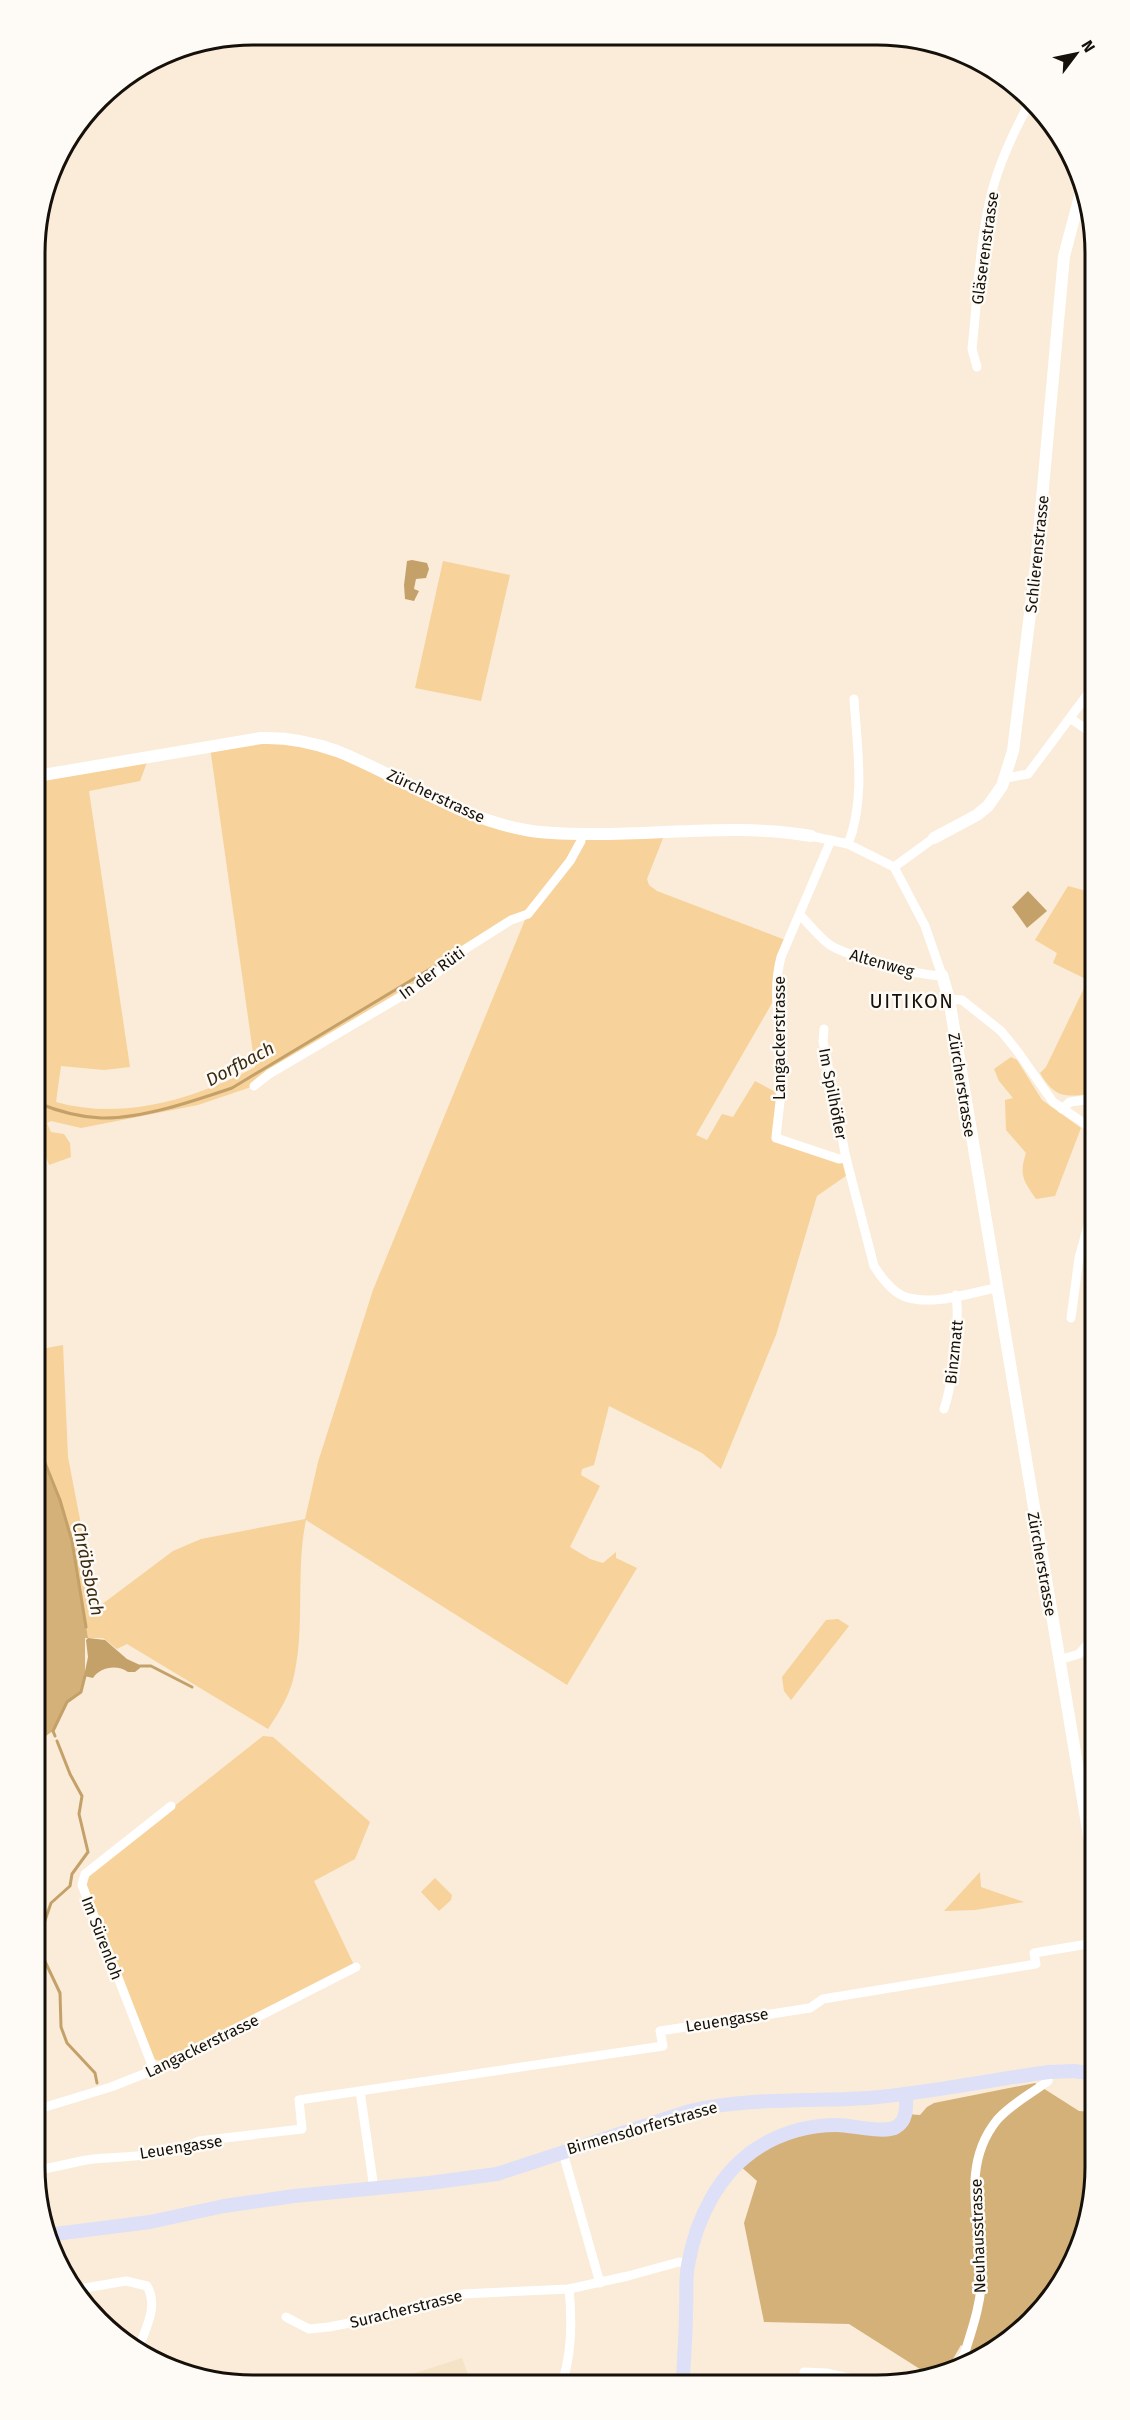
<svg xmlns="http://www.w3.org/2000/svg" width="1130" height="2420" font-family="'Fira Sans',sans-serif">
	<rect width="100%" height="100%" fill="#faecd8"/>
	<!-- built -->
	<path fill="#f5e3c8" d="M462 2358 470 2380H397L400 2378Z"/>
	<!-- green -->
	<g fill="#f7d29a">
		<path d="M443 561 510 575 481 701 415 688Z"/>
		<path d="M261 738 314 743 473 815 526 831 665 833 647 879 649 885 657 891 788 941 775 998 696 1135 707 1140 722 1114 733 1117 755 1081 781 1095 776 1138 846 1158 850 1173 817 1196 776 1335 721 1469 702 1453 609 1406 594 1465 582 1469 581 1475 600 1486 570 1547 590 1559 603 1563 616 1552V1558L637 1568 567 1685 306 1520C295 1572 306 1629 293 1680 288 1698 278 1714 268 1729L127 1644 117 1649 103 1638H88L72 1541 60 1500 39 1448V1226L41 1349 63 1345 68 1457 97 1608 173 1551 201 1539 305 1519 318 1462 373 1290 527 915 511 920 438 972 254 1086 198 1105 81 1128 51 1121 47 1123 51 1132 64 1134 70 1143 71 1157 49 1165 40 1140 38 1142 37 776 149 757 140 781 89 791 130 1067 104 1070 61 1066 56 1102C123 1121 195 1099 255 1067L210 747Z"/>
		<path d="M1068 886 1090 892 1091 1094C1064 1097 1055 1098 1040 1073L1046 1067 1088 980 1053 963 1057 953 1035 940Z"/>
		<path d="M1011 1057 1017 1060 1042 1100 1081 1128 1055 1196 1036 1199C1023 1180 1019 1175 1026 1153L1006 1130 1005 1100 1013 1098 999 1081 994 1069Z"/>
		<path d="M838 1619 849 1626 791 1700 784 1691 782 1677 826 1620Z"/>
		<path d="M263 1736 273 1737 370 1822 355 1859 314 1881 354 1965 163 2062 154 2059 84 1884 86 1876Z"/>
		<path d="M980 1872 981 1887 1024 1902 975 1910 944 1911Z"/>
		<path d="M435 1878 452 1895 451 1900 439 1911 421 1892Z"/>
	</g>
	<!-- forest -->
	<g fill="#d4b179">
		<path d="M39 1448 60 1500 72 1541 88 1638H85V1676L81 1692 67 1702 53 1731 40 1740Z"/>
		<path d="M1035 2083 1079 2111 1095 2112V2182L1079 2250 1050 2300 998 2349 978 2358 961 2345 945 2373 934 2378 849 2324 764 2322 744 2223 757 2181 738 2164 801 2129H885L906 2114 920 2115 927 2107 934 2103Z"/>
	</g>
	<!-- water -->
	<g fill="#c5a16a">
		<path d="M412 560 427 563 429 569 426 578 416 579 414 589 419 591 414 601 405 599 404 585 407 561Z"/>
		<path d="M1028 891 1047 911 1027 928 1012 907Z"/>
		<path d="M88 1638 105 1640 127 1659 140 1665V1668L135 1672H128C117 1664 100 1667 93 1678L84 1676 88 1657 86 1640Z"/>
	</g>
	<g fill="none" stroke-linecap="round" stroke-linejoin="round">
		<!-- stream -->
		<g stroke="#c5a16a" stroke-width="3">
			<path d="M38 1103C57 1111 81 1117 101 1118 141 1119 194 1101 232 1088L435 966"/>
			<path d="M39 1448 60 1500 72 1541 86 1627"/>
			<path d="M140 1666H151L192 1687"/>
			<path d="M55 1736 53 1731 67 1702 81 1692 85 1676"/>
			<path d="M41 1932 51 1903 70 1886 72 1874 88 1852 79 1814 82 1796 70 1774 57 1741"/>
			<path d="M41 1953 60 1993 61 2027 67 2043 95 2073 97 2083"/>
		</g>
		<!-- minor -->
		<g stroke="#fff" stroke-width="9">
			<path d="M977 367 972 349C978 295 979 237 994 184 1003 154 1016 127 1031 100"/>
			<path d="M1070 718 1090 732"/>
			<path d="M1006 778 1028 774 1090 691"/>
			<path d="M831 840 781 957C771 994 781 1027 782 1064 783 1089 778 1114 776 1138L839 1159 846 1158"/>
			<path d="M848 844C866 800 857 746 854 699"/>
			<path d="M894 867 934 838"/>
			<path d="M800 915C810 925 819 937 830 945 845 955 925 978 942 975L925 926 894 867 848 844 811 836"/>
			<path d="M949 999 962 1000 1001 1031 1018 1052 1053 1102 1091 1128"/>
			<path d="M824 1029 823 1041 846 1158 874 1266C881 1277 892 1291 903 1296 931 1307 969 1293 996 1288"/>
			<path d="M254 1086 269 1074 417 987 438 972 451 958 511 920 528 914 570 861 581 841 580 834"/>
			<path d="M1062 1109 1070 1102 1091 1099"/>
			<path d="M1071 1318 1079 1258 1092 1211"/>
			<path d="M944 1409C953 1382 960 1323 956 1295"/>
			<path d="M1059 1660 1079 1654 1093 1638"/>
			<path d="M154 2070 82 1885 85 1874 171 1806"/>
			<path d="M360 2091 374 2189"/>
			<path d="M42 2108 111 2087 154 2070 356 1967"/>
			<path d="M565 2151V2160L600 2283"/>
			<path d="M42 2169C59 2167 76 2161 93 2159 127 2156 168 2157 199 2141L302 2129 299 2100 663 2046 660 2031 810 2008 823 1999 1036 1964 1034 1953 1094 1943"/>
			<path d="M73 2290 126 2281 147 2286C159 2307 145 2329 138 2350"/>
			<path d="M286 2317 309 2329 329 2327 365 2320 462 2294 569 2289 628 2276 679 2262 688 2263"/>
			<path d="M964 2355C973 2327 982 2301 982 2271 980 2219 960 2166 997 2120 1011 2104 1031 2094 1048 2081L1049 2072"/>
			<path d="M953 2370 964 2355 975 2359"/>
			<path d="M804 2372 826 2373 849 2378"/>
			<path d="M563 2380C572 2351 572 2318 569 2289"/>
		</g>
		<!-- tertiary -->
		<g stroke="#fff" stroke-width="12">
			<path d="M37 776 261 738C288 737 312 742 337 751 400 776 458 818 526 830 546 834 568 834 589 834 663 835 738 823 811 836"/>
			<path d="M934 838 977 815 988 806 1002 786 1013 751 1036 565 1064 256 1083 185"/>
			<path d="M942 975 949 999 1094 1866"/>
		</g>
		<!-- secondary -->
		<g stroke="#dde0f7" stroke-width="14">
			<path d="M47 2235 150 2222 224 2206 294 2196 429 2183 497 2174 690 2111C748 2097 808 2102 868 2098 928 2093 989 2080 1049 2072L1074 2071 1095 2074"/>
			<path d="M683 2379C684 2356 686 2333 686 2311 687 2295 685 2280 688 2265 696 2219 719 2172 759 2147 783 2132 810 2125 837 2125 852 2125 885 2134 896 2127 908 2120 906 2106 906 2094"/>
		</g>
	</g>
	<g text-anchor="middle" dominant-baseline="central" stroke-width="5" stroke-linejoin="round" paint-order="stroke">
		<!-- street labels -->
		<g font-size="16" fill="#15110a" stroke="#fefbf7">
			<text transform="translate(985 248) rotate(-82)">Gläserenstrasse</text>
			<text transform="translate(1037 554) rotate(-84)">Schlierenstrasse</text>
			<text transform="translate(436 796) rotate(25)">Zürcherstrasse</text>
			<text transform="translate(882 963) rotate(16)">Altenweg</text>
			<text transform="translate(432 973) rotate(-36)">In der Rüti</text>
			<text transform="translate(779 1038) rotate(-90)">Langackerstrasse</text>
			<text transform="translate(962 1085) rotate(81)">Zürcherstrasse</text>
			<text transform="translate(833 1094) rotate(79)">Im Spilhöfler</text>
			<text transform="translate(954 1352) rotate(-84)">Binzmatt</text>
			<text transform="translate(1042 1564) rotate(80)">Zürcherstrasse</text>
			<text transform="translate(102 1938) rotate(69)">Im Sürenloh</text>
			<text transform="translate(727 2020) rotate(-9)">Leuengasse</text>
			<text transform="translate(202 2046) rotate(-26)">Langackerstrasse</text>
			<text transform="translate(642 2128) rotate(-16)">Birmensdorferstrasse</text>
			<text transform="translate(181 2147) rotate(-9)">Leuengasse</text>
			<text transform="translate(978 2236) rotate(-92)">Neuhausstrasse</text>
			<text transform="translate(406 2309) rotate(-14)">Suracherstrasse</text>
		</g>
		<!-- water labels -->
		<g font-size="18" font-style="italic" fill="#3a2b11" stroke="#fefbf7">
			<text transform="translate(240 1064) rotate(-28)">Dorfbach</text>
			<text transform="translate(88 1569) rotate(78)">Chräbsbach</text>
		</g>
		<!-- quarter labels -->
		<g font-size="20" letter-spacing="1.5" fill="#15110a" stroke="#fefbf7">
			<text x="912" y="1001">UITIKON</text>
		</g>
	</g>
	<!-- crop -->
	<path d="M0 0H1130V2420H0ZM253 45H877A208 208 0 0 1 1085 253V2167A208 208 0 0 1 877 2375H253A208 208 0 0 1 45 2167V253A208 208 0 0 1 253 45Z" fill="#fefbf7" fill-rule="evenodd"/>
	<path fill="none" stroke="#15110a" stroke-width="3" d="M253 45H877A208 208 0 0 1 1085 253V2167A208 208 0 0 1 877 2375H253A208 208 0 0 1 45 2167V253A208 208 0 0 1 253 45Z"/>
	<!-- north arrow -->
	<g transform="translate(1076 54) rotate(58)" stroke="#fefbf7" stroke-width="4.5" paint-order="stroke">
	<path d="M0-4.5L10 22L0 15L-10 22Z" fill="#15110a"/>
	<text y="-9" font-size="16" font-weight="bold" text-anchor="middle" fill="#15110a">N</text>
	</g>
</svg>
